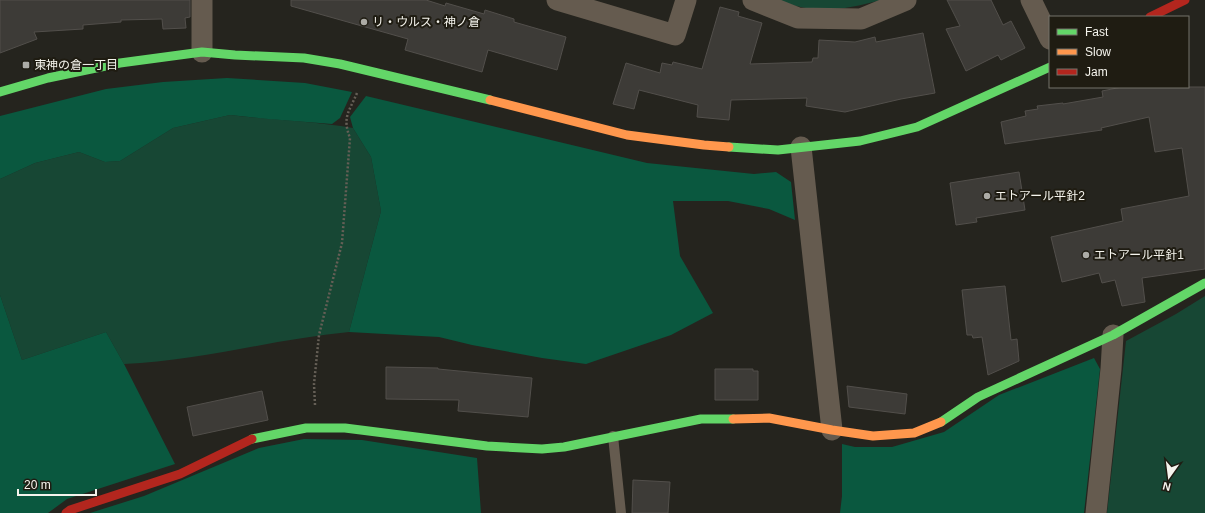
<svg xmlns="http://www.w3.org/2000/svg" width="1205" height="513" font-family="Arial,'Noto Sans JP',sans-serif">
	<rect width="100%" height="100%" fill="#25241e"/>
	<!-- green -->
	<g fill="#174734">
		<path d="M778 0H881C844 10 814 15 778 0Z"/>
		<path d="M230 115C271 120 313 121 353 128L371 157 381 211 349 332C274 339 200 361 124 364L106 332 22 360 0 295V179L35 163 79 152 105 162 120 161 173 128Z"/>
		<path d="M1205 296V513H1107L1126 341 1176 314Z"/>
	</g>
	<!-- forest -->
	<g fill="#0a583f">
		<path d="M227 78 305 83 352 92 340 118 332 124 268 119 230 115 173 128 120 161 105 162 79 152 35 163 0 179V116L106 89 163 82Z"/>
		<path d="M366 96 647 163 754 174 776 172 791 182 795 220 769 209 728 201H673L680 256 713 313 671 335 586 364 542 358 472 345 439 337 349 332 381 211 371 157 353 128 350 117Z"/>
		<path d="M0 295 22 360 106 332 124 364 175 464 67 499 48 513H0Z"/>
		<path d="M1094 358 1100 369 1084 513H840L842 496V444L855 447H892L944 432 999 395Z"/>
		<path d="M304 439 362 440 477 458 481 513H90L144 496 259 448Z"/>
	</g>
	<!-- building -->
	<g fill="#3d3b37" stroke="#524f4b">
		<path d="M0 0H190V17L185 18 186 28 163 29 162 19 121 20V22L83 25V29L34 32 37 39 0 53Z"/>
		<path d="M291 0H426L445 6 446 3 484 14 485 10 514 19V22L566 37 557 70 488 50 482 72 405 50 408 39 291 6Z"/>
		<path d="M947 0H991L1003 25 1011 21 1025 48 1001 60 998 55 966 71 946 29 960 26Z"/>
		<path d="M720 7 739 12 738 16 762 23 750 64 812 62 813 58H818L819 40 855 42 875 37 876 42 923 33 935 93 901 99 845 112 806 106 807 98 731 100 729 120 697 117 698 105 639 90 634 109 613 104 626 63 660 73 662 63 672 65 673 62 702 69Z"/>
		<path d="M1122 87H1205V269L1142 278 1145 302 1122 306 1115 280 1102 283 1099 273 1062 282 1051 237 1123 221 1121 209 1189 196 1182 148 1155 152 1149 117 1101 128 1102 130 1005 144 1001 122 1026 116 1025 111 1038 109 1037 106 1063 103V104L1103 97 1102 91Z"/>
		<path d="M1019 172 1025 210 976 218 977 222 956 225 950 183Z"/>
		<path d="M1005 286 1011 340 1017 339 1019 361 988 375 982 337 973 338 972 335H967L962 290Z"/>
		<path d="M386 367 438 368V369L532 378 528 417 458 411 459 400 386 399Z"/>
		<path d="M715 369H753V371H758V400H715Z"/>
		<path d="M847 386 907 394 905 414 849 407Z"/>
		<path d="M262 391 268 420 193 436 187 407Z"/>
		<path d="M633 480 670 482 668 513H632Z"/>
	</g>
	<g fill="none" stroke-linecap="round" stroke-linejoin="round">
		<!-- path -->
		<path stroke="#655f56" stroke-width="2.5" stroke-dasharray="2 2" stroke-linecap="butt" d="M315 405 314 384 319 335 342 243 350 138C342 117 349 112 357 93"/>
		<!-- lane -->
		<path stroke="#655b4f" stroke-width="10" d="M613 436 621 513"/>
		<!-- street -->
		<g stroke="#655b4f" stroke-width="21">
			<path d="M557 0 675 35 686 0"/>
			<path d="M753 0 798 18 861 19 906 0"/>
			<path d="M1031 0 1050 39"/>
			<path d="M202 52V0"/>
			<path d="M801 147 832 430"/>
			<path d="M1096 513 1111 369 1113 335"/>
		</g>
		<!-- fast -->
		<g stroke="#63d668" stroke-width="9">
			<path d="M0 92 48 78 120 63 202 52 235 55 304 58 340 64 490 100"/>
			<path d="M729 147 778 150 860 141 917 127 1050 67"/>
			<path d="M941 422 978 397 1113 335 1205 283"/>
			<path d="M252 439 306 428H345L487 446 542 449 564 447 701 419H733"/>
		</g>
		<!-- slow -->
		<g stroke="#ff974d" stroke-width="9">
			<path d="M490 100 627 135 704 145 729 147"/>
			<path d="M733 419 769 418 832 430 873 436 914 433 941 422"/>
		</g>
		<!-- jam -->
		<g stroke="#b3261e" stroke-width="9">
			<path d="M1150 17 1185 0"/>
			<path d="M66 513 70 510 180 474 252 439"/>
		</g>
	</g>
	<!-- markers -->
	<g fill="#acaba5" stroke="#1f1c12" stroke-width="1.5">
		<circle cx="364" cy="22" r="4"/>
		<rect x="22" y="61" width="8" height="8" rx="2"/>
		<circle cx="987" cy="196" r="4"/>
		<circle cx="1086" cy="255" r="4"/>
	</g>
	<g text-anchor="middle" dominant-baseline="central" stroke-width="4" stroke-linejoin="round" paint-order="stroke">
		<!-- poi labels -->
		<g font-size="12" fill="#f5f4ed" stroke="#1f1c12" text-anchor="start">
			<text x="372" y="22">リ・ウルス・神ノ倉</text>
			<text x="34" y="65">東神の倉一丁目</text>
			<text x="995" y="196">エトアール平針2</text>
			<text x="1094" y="255">エトアール平針1</text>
		</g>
	</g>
	<!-- legend -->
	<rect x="1049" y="16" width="140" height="72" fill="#1f1c12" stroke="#75726a"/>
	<rect x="1057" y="29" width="20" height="6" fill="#63d668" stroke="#75726a"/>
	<text x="1085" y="36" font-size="12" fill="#f5f4ed">Fast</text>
	<rect x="1057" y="49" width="20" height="6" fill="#ff974d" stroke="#75726a"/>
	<text x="1085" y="56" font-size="12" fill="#f5f4ed">Slow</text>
	<rect x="1057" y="69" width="20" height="6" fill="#b3261e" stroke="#75726a"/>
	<text x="1085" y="76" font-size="12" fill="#f5f4ed">Jam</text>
	<!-- north arrow -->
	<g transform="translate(1169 477) rotate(194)" stroke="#1f1c12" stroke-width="3" paint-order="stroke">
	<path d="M0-3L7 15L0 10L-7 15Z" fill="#f5f4ed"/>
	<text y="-6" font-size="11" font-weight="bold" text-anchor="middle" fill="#f5f4ed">N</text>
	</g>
	<!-- scale -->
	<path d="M18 489v6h78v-6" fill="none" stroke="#f5f4ed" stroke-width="2"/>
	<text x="24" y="489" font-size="12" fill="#f5f4ed" stroke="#1f1c12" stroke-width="3" paint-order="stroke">20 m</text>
</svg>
